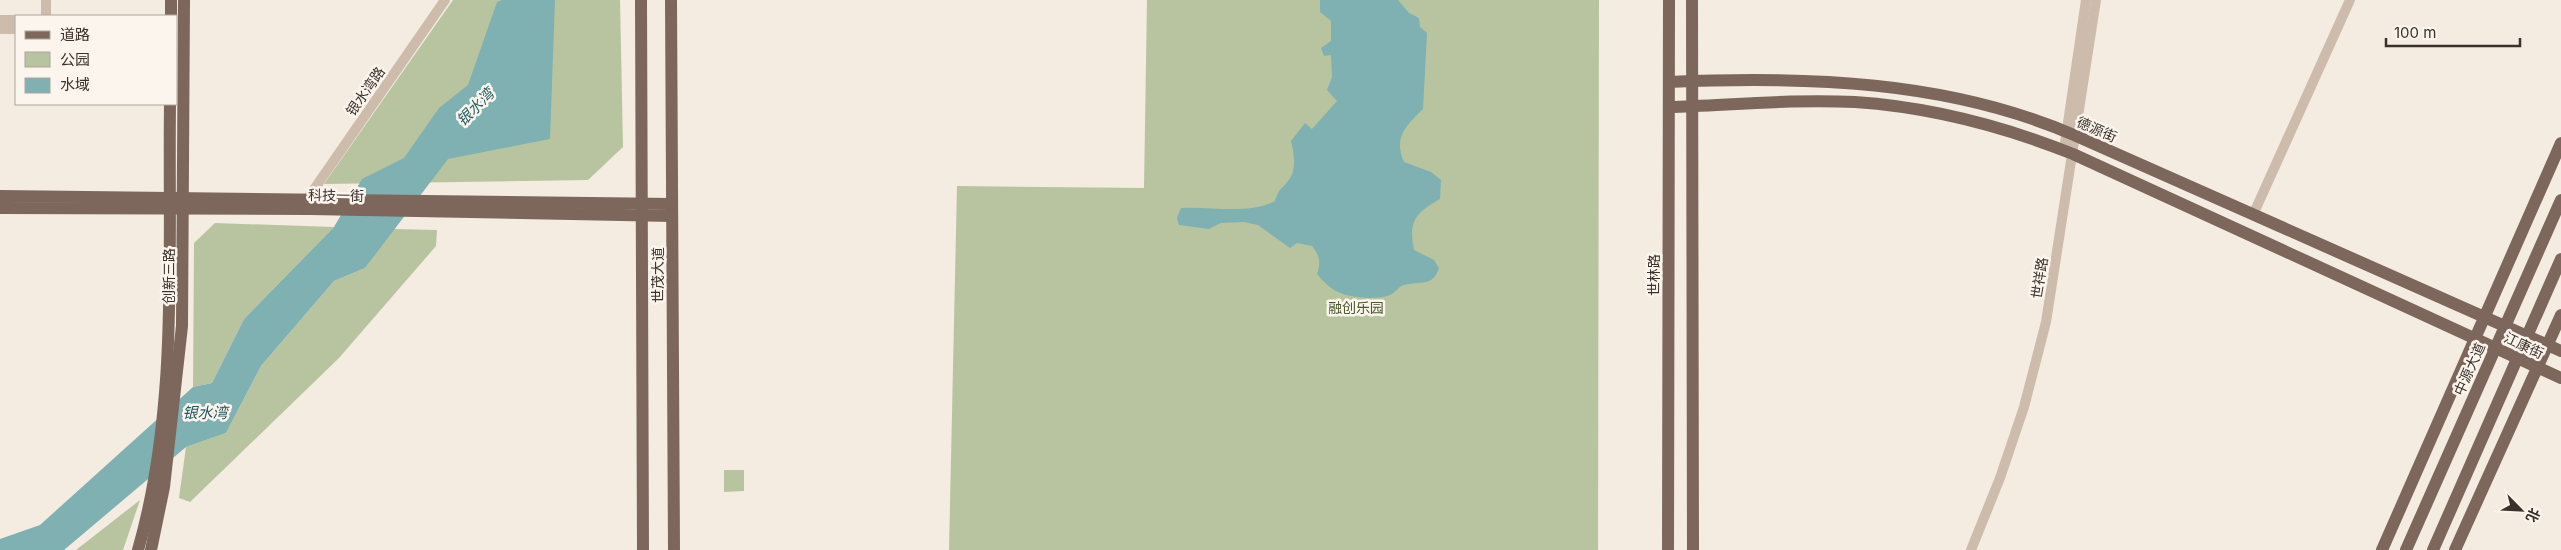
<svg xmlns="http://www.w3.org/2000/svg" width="2561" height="550" font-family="Inter,'Noto Sans SC',sans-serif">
	<rect width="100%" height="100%" fill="#f4ebe1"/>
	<!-- green -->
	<g fill="#b8c4a0">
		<path d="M453 0H620L623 147 588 180 324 184Z"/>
		<path d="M1147 0H1599L1598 550H949L957 186 1144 188Z"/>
		<path d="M215 223 334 227 244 319 212 383 193 387 194 243Z"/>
		<path d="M393 229 437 230 436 246 339 358 190 502 179 498 186 447 226 433 261 366 334 281 365 268Z"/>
		<path d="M724 470H744V491L724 492Z"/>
		<path d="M140 500 123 550H76Z"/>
	</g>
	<!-- water -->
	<g fill="#7fb0b2">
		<path d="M502 0H555L550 139 448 159 365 268 334 281 261 366 226 433 186 447 64 550H0V539L40 525 193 387 212 383 244 319 334 227 362 179 404 158 439 108 468 85 497 2Z"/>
		<path d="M1320 0H1398L1409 13 1419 18 1420 27 1427 33 1423 109C1406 126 1393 137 1404 162L1431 172 1441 180 1440 199C1416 213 1408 220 1414 250L1434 260 1439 268C1433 287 1421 281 1404 285 1398 287 1397 291 1392 294 1378 301 1347 298 1334 290 1328 286 1322 280 1317 274 1321 263 1320 256 1312 246L1297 243 1290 248 1258 225 1244 222 1221 223 1209 229 1179 225 1177 218 1181 208C1211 206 1248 215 1275 201 1280 187 1280 191 1288 181 1297 170 1294 153 1291 141L1305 123 1312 129 1337 101 1327 90 1332 77 1331 55 1324 56 1321 48 1331 41V21L1320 12Z"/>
	</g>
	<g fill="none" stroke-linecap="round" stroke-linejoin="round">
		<!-- minor -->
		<g stroke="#cdbbac" stroke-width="10">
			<path d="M46 0V16"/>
			<path d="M0 20H16"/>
			<path d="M0 29H16"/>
			<path d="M2064 150 2086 0"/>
			<path d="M308 198 445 0"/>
			<path d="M2253 215 2350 0"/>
			<path d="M1971 550 2000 478 2024 407 2046 322 2096 0"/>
		</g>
		<!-- major -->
		<g stroke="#7d675c" stroke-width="12">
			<path d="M641 0 643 550"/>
			<path d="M671 0 674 550"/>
			<path d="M1692 0 1693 550"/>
			<path d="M171 16V0"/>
			<path d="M1669 82C1805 76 1947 80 2074 135L2561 351"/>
			<path d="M1669 107C1731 105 1793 99 1855 102 1930 107 2003 126 2073 154L2561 378"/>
			<path d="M0 196 672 204"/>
			<path d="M0 208 310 209 672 216"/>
			<path d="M138 550C179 408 168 251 170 104"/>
			<path d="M151 550 164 487 182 326 184 0"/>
			<path d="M1668 550 1669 0"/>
			<path d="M2382 550 2561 143"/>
			<path d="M2406 550 2561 200"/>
			<path d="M2433 550 2561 259"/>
			<path d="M2455 550 2561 315"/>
		</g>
	</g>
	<g text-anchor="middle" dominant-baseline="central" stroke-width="5" stroke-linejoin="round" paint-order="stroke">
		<!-- street labels -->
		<g font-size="14" fill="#3b302b" stroke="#fbf5ee">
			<text transform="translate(365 91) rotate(-55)">银水湾路</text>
			<text transform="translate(2097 129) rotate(24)">德源街</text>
			<text transform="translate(336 195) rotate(1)">科技一街</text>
			<text transform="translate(657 275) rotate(-90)">世茂大道</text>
			<text transform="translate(1653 275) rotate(-90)">世林路</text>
			<text transform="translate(168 276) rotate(-90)">创新三路</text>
			<text transform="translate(2039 278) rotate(-81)">世祥路</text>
			<text transform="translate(2524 345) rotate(25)">江康街</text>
			<text transform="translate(2469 369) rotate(-66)">中源大道</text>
		</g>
		<!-- park labels -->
		<g font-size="14" fill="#4a5a2e" stroke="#fbf5ee">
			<text x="1356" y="307">融创乐园</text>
		</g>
		<!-- water labels -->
		<g font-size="15" font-style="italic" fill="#1f5a5e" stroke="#fbf5ee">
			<text transform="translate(475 107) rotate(-45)">银水湾</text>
			<text x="205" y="412">银水湾</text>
		</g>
	</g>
	<!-- legend -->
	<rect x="15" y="15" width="162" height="90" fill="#fbf5ee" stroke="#aea6a0"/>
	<rect x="25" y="31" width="25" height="8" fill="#7d675c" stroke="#aea6a0"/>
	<text x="60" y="40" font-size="15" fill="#3b302b">道路</text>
	<rect x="25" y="52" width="25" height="15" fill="#b8c4a0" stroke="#aea6a0"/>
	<text x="60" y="65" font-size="15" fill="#3b302b">公园</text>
	<rect x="25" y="78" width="25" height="15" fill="#7fb0b2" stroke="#aea6a0"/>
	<text x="60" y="90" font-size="15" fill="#3b302b">水域</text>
	<!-- north arrow -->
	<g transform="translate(2521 510) rotate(114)" stroke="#fbf5ee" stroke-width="4" paint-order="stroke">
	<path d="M0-4L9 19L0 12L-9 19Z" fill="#3b302b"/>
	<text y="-8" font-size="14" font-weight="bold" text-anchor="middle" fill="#3b302b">北</text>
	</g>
	<!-- scale -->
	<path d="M2386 38v8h134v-8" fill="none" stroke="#3b302b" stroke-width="2.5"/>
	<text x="2394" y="38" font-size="15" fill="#3b302b" stroke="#fbf5ee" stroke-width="4" paint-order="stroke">100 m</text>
</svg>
